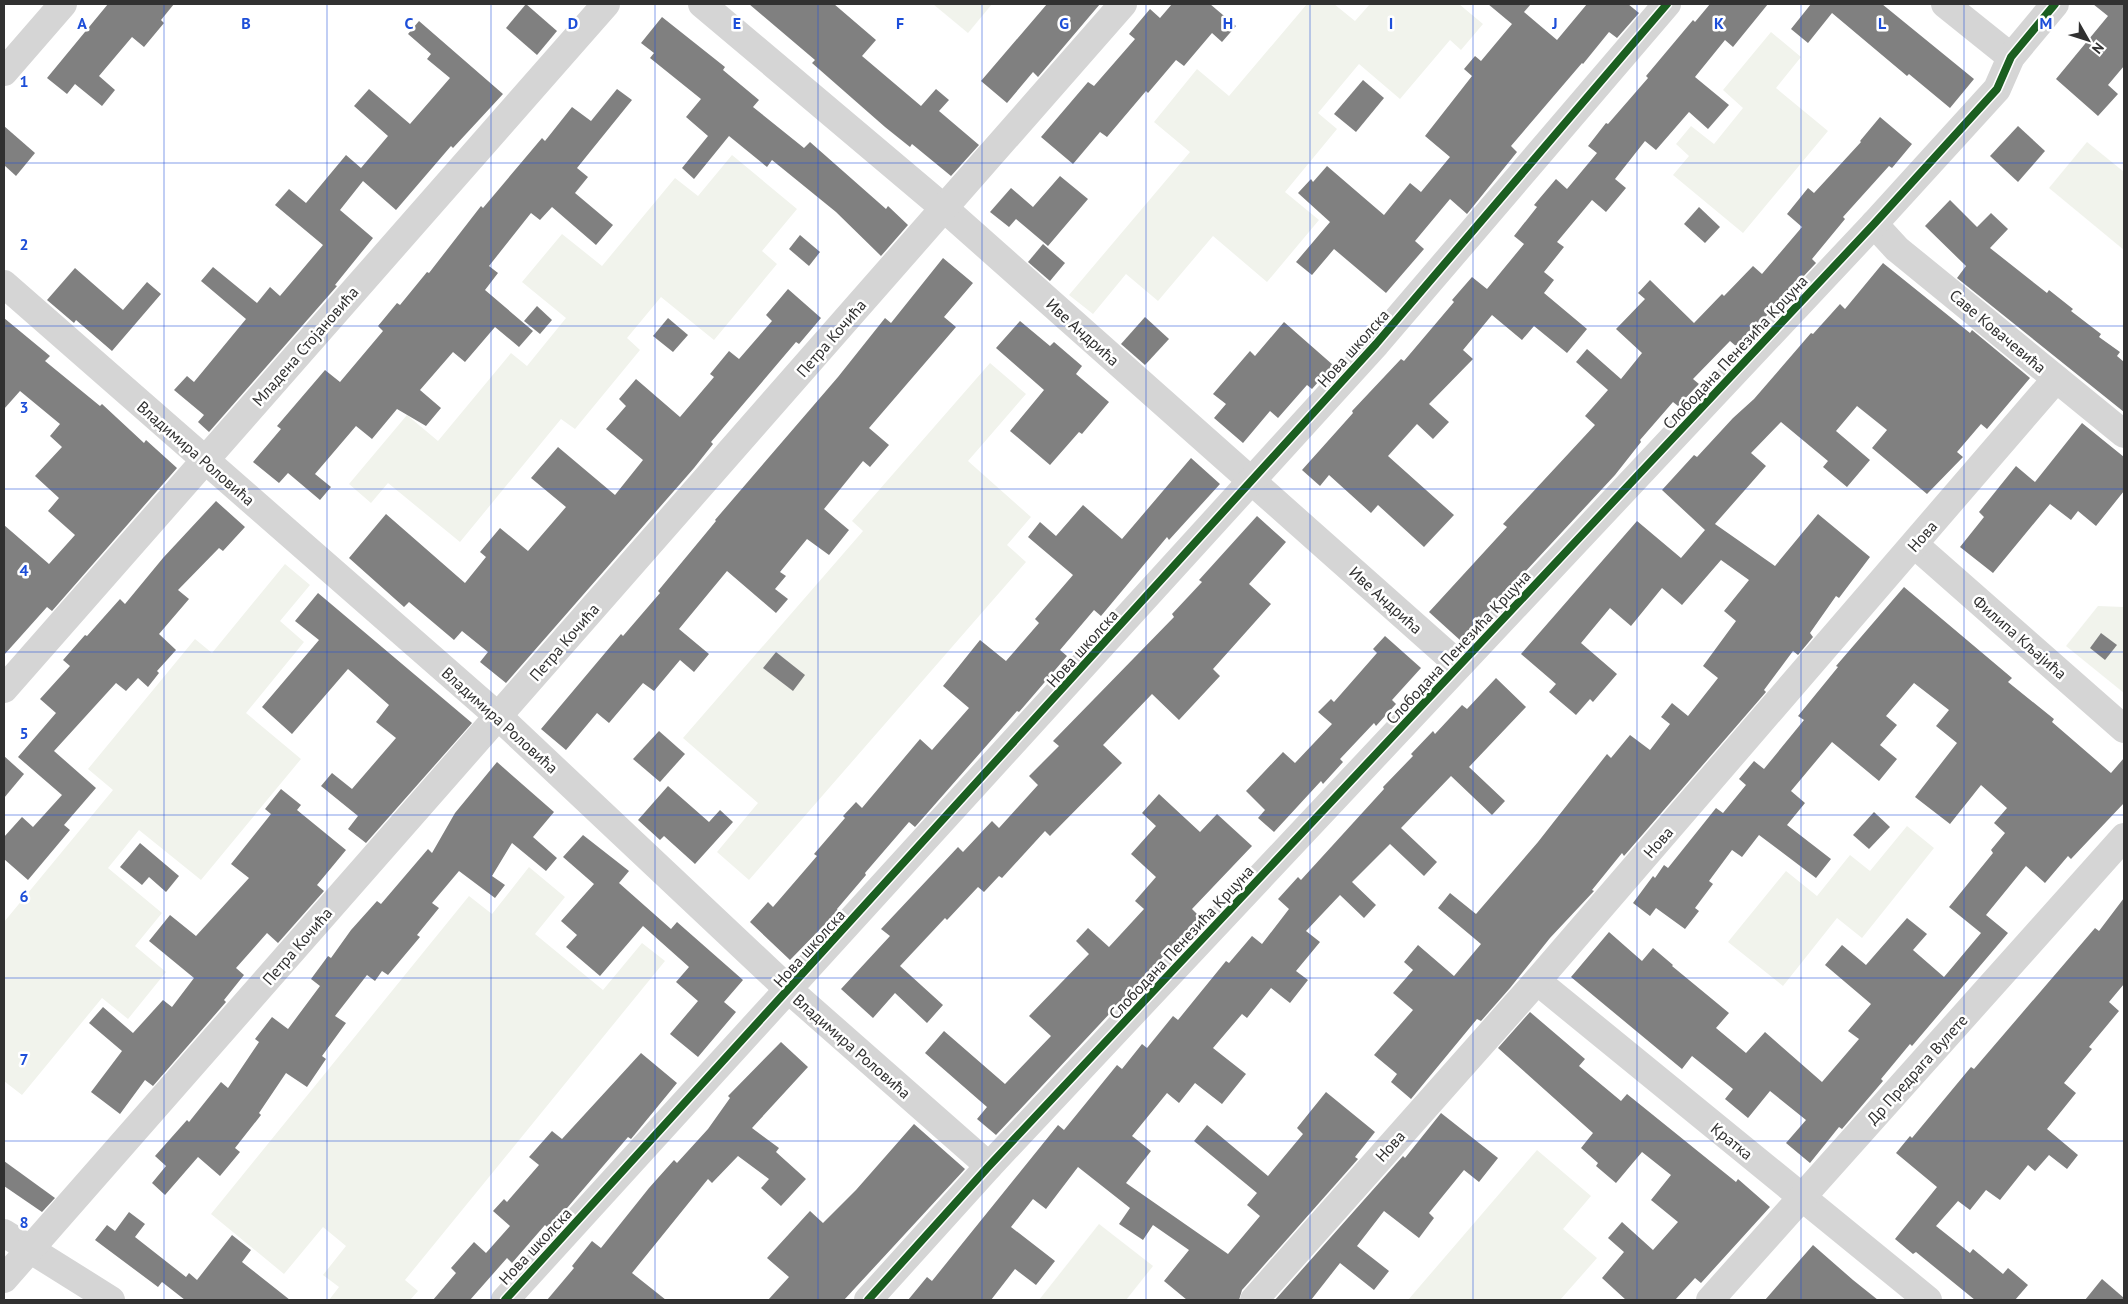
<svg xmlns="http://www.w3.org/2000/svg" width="2128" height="1304" font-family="'PT Sans',sans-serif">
	<rect width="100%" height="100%" fill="#fff"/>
	<!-- green -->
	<g fill="#f1f3ec">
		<path d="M933 4H992L968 33Z"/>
		<path d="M1307 4H1334L1355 21 1370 4H1459L1483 24 1461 50 1450 40 1400 99 1359 64 1318 113 1337 129 1285 192 1319 220 1267 282 1213 236 1158 301 1126 274 1093 314 1069 295 1190 152 1154 122 1197 69 1229 96Z"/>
		<path d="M1771 32 1801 57 1776 88 1828 131 1743 233 1673 175 1689 156 1676 144 1691 126 1714 144 1743 108 1723 90Z"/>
		<path d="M2087 142 2124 172V250L2049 188Z"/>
		<path d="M732 155 797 209 762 251 777 264 714 340 661 297 627 338 640 350 575 429 561 419 460 542 388 483 371 503 349 484 407 415 438 441 511 353 527 366 566 318 522 282 562 234 602 266 675 178 698 196Z"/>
		<path d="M990 363 1026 394 968 461 1031 517 1007 545 1026 562 749 880 717 852 758 803 683 738 863 531 852 521Z"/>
		<path d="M285 564 310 585 280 621 304 642 246 713 301 759 201 880 139 830 108 868 162 913 135 946 166 972 128 1019 102 998 22 1095 4 1081V922L113 790 88 769 195 639 212 653Z"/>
		<path d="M2098 606 2124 607V693L2066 646Z"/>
		<path d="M1907 826 1934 848 1862 938 1837 918 1783 986 1728 942 1786 871 1817 896 1850 855 1870 871Z"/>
		<path d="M529 867 565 897 535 934 603 990 642 943 665 961 405 1280 418 1291 410 1300H329L339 1287 323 1275 346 1246 323 1227 284 1274 211 1214 469 896 492 914Z"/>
		<path d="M1537 1150 1591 1196 1563 1229 1597 1258 1560 1300H1408Z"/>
		<path d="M1099 1224 1153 1266 1126 1300H1039Z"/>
	</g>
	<!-- building -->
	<g fill="#808080">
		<path d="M108 4H174L161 20 164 23 144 47 132 37 99 76 115 90 102 106 75 84 67 94 47 78Z"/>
		<path d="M526 4 557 31 537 55 506 28Z"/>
		<path d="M749 4H834L876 40 862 56 921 106 936 89 949 100 939 111 979 145 951 176 912 144 910 147 885 127 812 63 815 60Z"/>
		<path d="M1047 4H1100L1038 77 1033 72 1007 103 981 81Z"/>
		<path d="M1172 4H1210L1236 26 1222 42 1212 33 1184 66 1176 60 1148 93 1146 91 1107 137 1100 132 1073 164 1041 137 1088 82 1094 86 1135 39 1129 34 1150 9 1160 18Z"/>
		<path d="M1488 4H1531L1524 12 1557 40 1587 4H1628L1639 13 1617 38 1609 32 1583 64 1582 63 1511 146 1517 152 1467 214 1450 199 1415 241 1424 249 1386 293 1334 249 1312 275 1296 262 1330 222 1298 193 1311 179 1313 182 1327 166 1384 215 1410 183 1421 192 1450 157 1425 136 1472 76 1464 69 1475 56 1481 61 1512 24Z"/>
		<path d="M1710 4H1768L1733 47 1725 40 1695 77 1729 105 1708 129 1689 112 1656 150 1645 141 1615 179 1626 188 1606 212 1592 200 1557 242 1564 247 1544 272 1554 280 1544 293 1587 329 1567 353 1534 326 1522 340 1492 315 1463 350 1473 359 1429 404 1449 422 1433 439 1417 424 1388 456 1454 515 1424 547 1378 505 1371 513 1329 475 1320 486 1302 470 1353 413 1352 411 1401 359 1404 361 1454 302 1452 300 1472 277 1487 289 1524 244 1514 236 1537 207 1534 205 1556 179 1567 189 1597 153 1588 146 1606 123 1608 124 1648 78 1646 76 1693 20 1695 22Z"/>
		<path d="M1811 4H1882L1974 79 1950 108 1909 74 1907 76 1832 13 1808 43 1791 29Z"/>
		<path d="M2093 4H2124V66L2108 85 2118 94 2098 116 2056 79 2108 16Z"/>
		<path d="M662 17 725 67 723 70 759 100 753 107 804 148 810 142 886 209 888 206 908 225 881 256 836 212 772 160 767 167 729 136 694 179 682 168 708 136 686 117 701 99 650 58 654 53 641 43Z"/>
		<path d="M419 21 503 94 453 148 451 146 396 210 363 181 340 210 373 238 335 285 337 286 209 432 198 422 204 415 174 390 187 376 194 382 246 319 201 281 213 267 257 303 270 287 280 296 323 245 275 205 289 189 306 203 346 155 361 168 388 136 354 106 369 89 410 124 450 78 427 59 431 54 408 34Z"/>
		<path d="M1363 80 1384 98 1356 132 1334 114Z"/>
		<path d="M617 89 632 100 577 168 588 177 575 193 613 225 596 245 552 207 540 220 531 213 489 266 498 273 485 290 533 331 519 347 495 327 465 362 453 352 420 390 441 408 426 426 397 409 372 439 356 426 315 474 331 487 320 500 288 473 279 483 253 462 281 429 277 426 325 370 340 382 383 331 378 326 397 303 400 305 427 272 429 273 481 206 483 208 542 138 545 141 572 107 591 121Z"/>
		<path d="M1880 117 1912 144 1892 168 1889 166 1843 217 1845 219 1812 259 1816 263 1737 347 1730 341 1693 379 1699 384 1678 406 1673 402 1640 440 1641 442 1615 475 1461 641 1429 612 1507 527 1503 524 1595 425 1585 416 1608 390 1576 362 1587 349 1621 379 1642 353 1616 329 1645 299 1638 293 1650 280 1694 323 1722 294 1724 296 1753 266 1762 274 1802 227 1787 214 1808 188 1814 193 1861 142 1860 141Z"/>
		<path d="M4 126 35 153 16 176 4 165Z"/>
		<path d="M2018 126 2045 151 2018 182 1990 156Z"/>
		<path d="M1060 176 1088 199 1048 246 1016 219 1009 227 990 212 1011 188 1033 207Z"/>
		<path d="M1950 200 1977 227 1991 213 2008 229 1990 248 2047 293 2049 290 2073 309 2071 311 2101 334 2099 337 2120 352 2117 356 2124 362V412L1957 278 1966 266 1925 226Z"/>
		<path d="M1699 207 1720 227 1705 243 1684 224Z"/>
		<path d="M800 235 820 252 809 266 789 249Z"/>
		<path d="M1043 244 1065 263 1050 281 1028 262Z"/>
		<path d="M943 258 973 283 944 317 956 327 869 428 889 445 870 467 863 461 824 509 849 530 829 555 807 539 780 572 786 576 775 589 788 599 776 613 727 571 679 629 709 654 694 672 680 660 654 691 643 683 609 723 597 713 566 750 541 729 621 634 623 636 660 593 658 591 716 521 715 520 838 377 885 318 891 323Z"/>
		<path d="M1883 263 1970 333 1972 330 2030 378 1987 429 1981 424 1957 452 1963 457 1927 494 1872 448 1887 430 1857 406 1836 431 1870 460 1847 487 1823 467 1828 461 1781 422 1751 453 1766 466 1715 524 1775 566 1818 514 1870 557 1839 598 1836 596 1810 633 1813 637 1798 655 1793 651 1764 690 1766 692 1624 856 1622 853 1592 890 1594 891 1550 938 1510 988 1481 1021 1477 1019 1411 1099 1391 1082 1397 1074 1374 1055 1413 1010 1393 993 1413 970 1404 962 1418 945 1454 976 1481 944 1438 908 1450 893 1476 914 1538 842 1607 754 1611 758 1630 735 1650 750 1670 724 1661 717 1672 703 1688 716 1718 678 1703 666 1736 621 1724 611 1749 580 1721 560 1682 605 1662 588 1631 626 1610 608 1581 643 1617 674 1593 702 1590 699 1576 715 1549 692 1556 684 1521 654 1637 521 1681 558 1705 530 1662 490 1694 455 1697 457 1733 418 1754 399 1811 333 1813 334 1840 304 1845 309Z"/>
		<path d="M75 268 123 310 147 282 161 294 112 351 76 320 74 323 47 300Z"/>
		<path d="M788 289 821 318 799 344 796 342 711 442 713 444 694 468 506 683 480 662 488 652 462 631 454 640 409 602 404 607 349 558 386 514 465 583 486 557 480 552 500 528 528 551 566 507 531 478 558 447 615 495 643 460 606 429 626 406 619 399 636 379 680 417 714 377 710 374 729 351 739 359 772 321 766 315Z"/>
		<path d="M537 306 552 320 540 334 524 321Z"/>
		<path d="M1145 317 1169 339 1145 365 1121 344Z"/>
		<path d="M4 318 50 356 45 361 100 406 102 404 144 443 146 440 177 468 52 611 47 607 4 655V525L49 564 75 535 48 511 59 498 35 476 62 447 50 436 60 424 20 391 4 409Z"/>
		<path d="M668 318 688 335 673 352 653 336Z"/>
		<path d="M1020 321 1050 346 1054 342 1082 366 1076 374 1109 402 1082 434 1079 432 1050 465 1010 431 1044 390 996 348Z"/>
		<path d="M1284 322 1333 365 1312 389 1307 385 1278 418 1270 411 1243 443 1214 418 1226 404 1213 394 1250 351 1255 356Z"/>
		<path d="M2082 423 2124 457V491L2096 526 2078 511 2071 520 2050 504 1993 573 1960 547 1984 517 1979 512 2016 466 2035 482Z"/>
		<path d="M1191 458 1220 484 1169 540 1167 537 1101 616 1094 610 1060 650 1067 656 1038 690 1019 712 1017 711 915 827 909 822 865 873 866 875 837 909 838 911 790 960 750 922 768 902 773 907 817 856 814 854 845 818 843 816 856 802 862 808 920 739 932 750 969 708 943 686 980 640 1006 661 1039 623 1035 619 1073 575 1028 537 1040 522 1056 536 1083 505 1122 539Z"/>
		<path d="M216 501 245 527 223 551 219 548 178 590 189 599 159 634 176 650 157 671 159 673 148 687 138 678 126 691 116 683 54 751 96 788 64 825 70 830 28 880 4 859V837L22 817 33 827 62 795 18 757 56 713 40 699 70 666 63 660 85 635 87 636 120 599 125 604 163 558Z"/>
		<path d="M1257 516 1286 542 1249 584 1271 604 1213 669 1220 676 1179 720 1152 694 1103 745 1122 763 1050 836 1045 831 1002 878 999 876 984 892 978 887 947 920 945 918 900 966 943 1005 927 1023 895 993 873 1018 841 989 890 936 881 929 958 847 963 852 992 821 999 828 1038 785 1029 776 1059 746 1053 741 1174 617 1172 614 1202 582 1199 580Z"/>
		<path d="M1904 587 2012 678 2008 682 2054 719 2052 722 2111 773 2124 758V803L2071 859 2068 856 2045 883 2026 866 1986 915 2008 933 1912 1046 1910 1044 1881 1079 1883 1081 1842 1129 1839 1127 1810 1163 1786 1143 1806 1120 1770 1091 1748 1118 1725 1099 1733 1089 1692 1056 1682 1069 1571 977 1609 932 1642 961 1653 948 1673 965 1672 966 1729 1013 1716 1028 1746 1053 1765 1032 1822 1082 1859 1039 1848 1031 1871 1004 1825 965 1842 945 1866 965 1907 918 1927 934 1913 950 1944 977 1981 933 1949 907 1993 853 1991 850 2005 833 1994 823 2007 808 1981 785 1950 824 1915 797 1957 743 1936 726 1949 710 1914 683 1886 716 1897 725 1880 745 1897 759 1879 781 1832 742 1791 791 1805 803 1787 825 1831 859 1816 878 1759 835 1742 857 1732 850 1709 881 1713 884 1695 908 1699 911 1685 929 1656 908 1650 916 1633 903 1653 876 1655 878 1664 865 1668 868 1716 808 1723 813 1746 785 1739 779 1754 761 1764 769 1804 720 1798 716 1838 667 1836 666Z"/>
		<path d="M318 593 472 723 366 843 348 829 358 816 321 786 332 773 352 789 396 738 376 722 389 705 348 669 292 734 262 707 319 640 295 621Z"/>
		<path d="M2101 633 2117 645 2105 660 2090 648Z"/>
		<path d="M1385 636 1421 668 1392 700 1396 704 1376 726 1374 723 1340 759 1343 762 1323 784 1321 781 1274 832 1258 818 1265 810 1246 791 1283 752 1295 763 1332 724 1318 712 1331 699 1334 702 1377 653 1373 649Z"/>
		<path d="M776 652 805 675 793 691 763 668Z"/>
		<path d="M1496 678 1526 707 1469 767 1505 801 1492 815 1451 776 1401 828 1437 862 1424 876 1390 844 1352 882 1376 905 1364 918 1340 895 1306 931 1320 942 1296 971 1308 980 1290 1003 1271 988 1247 1018 1242 1014 1213 1048 1246 1074 1222 1104 1195 1083 1179 1103 1167 1093 1132 1136 1151 1151 1126 1183 1228 1254 1260 1216 1247 1205 1257 1193 1194 1141 1207 1125 1268 1176 1303 1134 1297 1128 1326 1092 1375 1132 1355 1157 1358 1159 1242 1290 1239 1300H1187L1164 1281 1189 1250 1153 1225 1143 1240 1119 1224 1130 1208 1078 1167 1046 1209 1033 1199 1011 1227 1055 1261 1036 1285 1015 1269 991 1300H908L927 1277 932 1281 1058 1125 1064 1130 1117 1065 1122 1069 1142 1044 1147 1048 1173 1016 1178 1020 1226 961 1229 963 1252 936 1262 944 1289 909 1278 899 1298 877 1301 880 1384 789 1383 787 1413 756 1411 754 1433 731 1435 734 1462 705 1467 709Z"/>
		<path d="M659 731 685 754 660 782 633 759Z"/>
		<path d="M4 756 24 774 4 798Z"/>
		<path d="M497 762 554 812 533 837 557 858 546 871 512 843 492 876 505 885 495 898 459 871 432 903 439 908 417 935 420 937 388 975 382 971 375 981 367 975 335 1016 346 1023 322 1056 326 1059 307 1087 286 1073 259 1113 261 1115 235 1148 240 1152 220 1176 198 1157 165 1195 152 1183 166 1166 155 1156 187 1120 189 1122 221 1082 228 1088 259 1042 255 1039 272 1017 288 1029 320 986 311 979 328 956 331 958 351 930 377 901 381 904 428 849 432 853 455 813Z"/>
		<path d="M668 786 709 822 720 810 733 822 695 864 664 836 660 840 638 820Z"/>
		<path d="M281 789 301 805 297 810 346 850 317 885 324 891 278 943 267 933 236 968 244 975 224 1000 226 1002 153 1086 145 1080 120 1114 91 1092 122 1051 89 1023 103 1007 133 1033 163 1000 172 1007 194 978 149 941 170 915 196 936 249 878 231 864 271 814 265 809Z"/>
		<path d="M1159 794 1200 832 1217 814 1252 846 1192 909 1200 917 996 1135 977 1119 987 1107 925 1053 944 1031 1005 1084 1051 1036 1029 1016 1089 954 1076 941 1088 928 1109 947 1144 909 1135 901 1156 877 1131 854 1156 826 1142 813Z"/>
		<path d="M1874 812 1890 827 1869 849 1853 835Z"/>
		<path d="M583 835 629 871 619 883 671 929 677 922 743 980 724 1002 736 1012 698 1057 670 1034 698 1001 676 982 689 967 643 926 600 976 566 947 577 935 561 921 594 884 563 857Z"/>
		<path d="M140 843 179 876 166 892 149 877 142 885 120 867Z"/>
		<path d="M2124 898V984L2109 1002 2119 1011 2089 1047 2092 1049 2064 1083 2076 1093 2047 1129 2078 1155 2067 1169 2049 1155 2035 1171 2028 1165 2000 1200 1986 1190 1970 1210 1958 1201 1936 1226 1970 1253 1973 1249 2003 1274 2008 1268 2028 1285 2015 1300H1975L1916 1252 1913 1254 1895 1239 1937 1187 1896 1153 1910 1136 1912 1138 1971 1067 1974 1069 2095 928 2099 931Z"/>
		<path d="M1530 1012 1585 1059 1579 1066 1621 1101 1627 1094 1736 1182 1738 1179 1770 1207 1701 1283 1695 1278 1675 1300H1626L1602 1278 1624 1252 1608 1238 1622 1222 1653 1250 1678 1222 1651 1200 1671 1175 1642 1152 1616 1183 1596 1166 1598 1163 1581 1148 1593 1133 1498 1048Z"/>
		<path d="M781 1042 808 1067 752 1128 779 1148 776 1152 806 1179 781 1206 761 1188 769 1179 738 1156 712 1183 708 1179 632 1273 666 1300H547L574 1268 572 1266 592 1241 601 1248 649 1188 674 1160 677 1163 708 1129 730 1098 728 1096Z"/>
		<path d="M641 1053 677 1083 631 1139 628 1137 549 1229 545 1225 512 1263 507 1258 470 1300H433L456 1273 451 1268 474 1242 486 1253 510 1226 493 1211 504 1199 507 1202 539 1165 529 1157 552 1131 562 1139Z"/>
		<path d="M1441 1113 1498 1158 1479 1182 1464 1170 1429 1213 1434 1218 1419 1238 1384 1211 1357 1246 1389 1271 1374 1290 1340 1263 1311 1300H1275L1403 1156 1405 1158Z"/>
		<path d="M914 1124 965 1169 844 1300H768L789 1277 767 1258 810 1211 823 1223 856 1190Z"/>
		<path d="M4 1161 55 1198 42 1212 4 1186Z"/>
		<path d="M129 1212 145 1224 135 1237 186 1277 189 1273 197 1280 232 1235 251 1250 242 1262 290 1300H185L162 1282 158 1287 95 1240 107 1225 115 1231Z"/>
		<path d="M1813 1245 1853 1280 1878 1300H1765Z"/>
		<path d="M2102 1279 2124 1298V1300H2085Z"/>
	</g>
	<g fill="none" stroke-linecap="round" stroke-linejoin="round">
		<!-- minor -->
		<g stroke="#d5d5d5" stroke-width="28">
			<path d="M702 4 945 209 1459 665"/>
			<path d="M1945 4 2011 57"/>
			<path d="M4 72 63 4"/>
			<path d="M1874 224 1897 249 2124 434"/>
			<path d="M4 284 499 717 789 990 989 1166"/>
			<path d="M1915 545 2124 729"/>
			<path d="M4 689 606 4"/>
			<path d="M1537 981 1928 1300"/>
			<path d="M4 1233 111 1300"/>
			<path d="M4 1279 1123 4"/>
			<path d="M505 1300 1376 344 1667 4"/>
			<path d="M868 1300 989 1166 1874 224 1997 89 2011 57 2055 4"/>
			<path d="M1254 1300 1537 981 2056 379"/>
			<path d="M1710 1300 2124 837"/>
		</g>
		<!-- cycleway casing -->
		<g stroke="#fff" stroke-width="11">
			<g id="cycleway">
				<path d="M505 1300 1376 344 1667 4"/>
				<path d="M868 1300 989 1166 1874 224 1997 89 2011 57 2055 4"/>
			</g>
		</g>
		<!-- cycleway -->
		<use href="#cycleway" stroke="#1b5e20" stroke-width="8"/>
	</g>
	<!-- grid -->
	<path fill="none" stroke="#1d4ed8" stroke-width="1" stroke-opacity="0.55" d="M164 4V1300M327 4V1300M491 4V1300M655 4V1300M818 4V1300M982 4V1300M1146 4V1300M1310 4V1300M1473 4V1300M1637 4V1300M1801 4V1300M1964 4V1300M4 163H2124M4 326H2124M4 489H2124M4 652H2124M4 815H2124M4 978H2124M4 1141H2124"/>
	<g text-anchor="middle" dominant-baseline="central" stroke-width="5" stroke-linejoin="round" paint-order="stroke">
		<!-- street labels -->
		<g font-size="16" fill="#313131" stroke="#fff">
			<text transform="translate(1998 331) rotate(40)">Саве Ковачевића</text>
			<text transform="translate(1083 332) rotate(42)">Иве Андрића</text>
			<text transform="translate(831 338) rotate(-49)">Петра Кочића</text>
			<text transform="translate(305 346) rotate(-49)">Младена Стојановића</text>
			<text transform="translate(1353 348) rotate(-48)">Нова школска</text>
			<text transform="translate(1735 352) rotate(-47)">Слободана Пенезића Крцуна</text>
			<text transform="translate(196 453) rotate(41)">Владимира Роловића</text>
			<text transform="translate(1922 536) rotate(-49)">Нова</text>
			<text transform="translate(1386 600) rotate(42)">Иве Андрића</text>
			<text transform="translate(2020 637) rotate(41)">Филипа Кљајића</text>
			<text transform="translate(564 642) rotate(-49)">Петра Кочића</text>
			<text transform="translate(1458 647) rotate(-47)">Слободана Пенезића Крцуна</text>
			<text transform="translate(1082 648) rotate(-48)">Нова школска</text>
			<text transform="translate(500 720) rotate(42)">Владимира Роловића</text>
			<text transform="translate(1658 842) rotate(-49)">Нова</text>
			<text transform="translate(1181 942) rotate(-47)">Слободана Пенезића Крцуна</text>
			<text transform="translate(297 946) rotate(-49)">Петра Кочића</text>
			<text transform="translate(809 948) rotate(-48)">Нова школска</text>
			<text transform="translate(852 1046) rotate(41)">Владимира Роловића</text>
			<text transform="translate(1917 1069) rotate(-48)">Др Предрага Вулете</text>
			<text transform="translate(1732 1141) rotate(39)">Кратка</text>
			<text transform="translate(1390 1146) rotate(-48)">Нова</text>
			<text transform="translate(535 1246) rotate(-47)">Нова школска</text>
		</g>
	</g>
	<g font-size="16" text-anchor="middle" font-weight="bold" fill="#1d4ed8" stroke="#fff" stroke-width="5" stroke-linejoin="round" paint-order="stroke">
		<text x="82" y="29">A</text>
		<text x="246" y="29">B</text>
		<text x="409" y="29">C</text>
		<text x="573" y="29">D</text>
		<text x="737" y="29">E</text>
		<text x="900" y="29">F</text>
		<text x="1064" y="29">G</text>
		<text x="1228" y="29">H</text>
		<text x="1391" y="29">I</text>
		<text x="1555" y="29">J</text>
		<text x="1719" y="29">K</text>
		<text x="1882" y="29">L</text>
		<text x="2046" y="29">M</text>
		<text x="24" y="87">1</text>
		<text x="24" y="250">2</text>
		<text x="24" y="413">3</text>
		<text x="24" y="576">4</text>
		<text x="24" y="739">5</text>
		<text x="24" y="902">6</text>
		<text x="24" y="1065">7</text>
		<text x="24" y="1228">8</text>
	</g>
	<!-- border -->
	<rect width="2128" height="1304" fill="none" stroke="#313131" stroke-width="10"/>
	<!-- north arrow -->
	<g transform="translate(2088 40) rotate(129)" stroke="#ffffff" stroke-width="4" paint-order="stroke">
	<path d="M0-4L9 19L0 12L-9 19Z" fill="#313131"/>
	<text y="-8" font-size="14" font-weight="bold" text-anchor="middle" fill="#313131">N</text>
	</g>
</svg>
